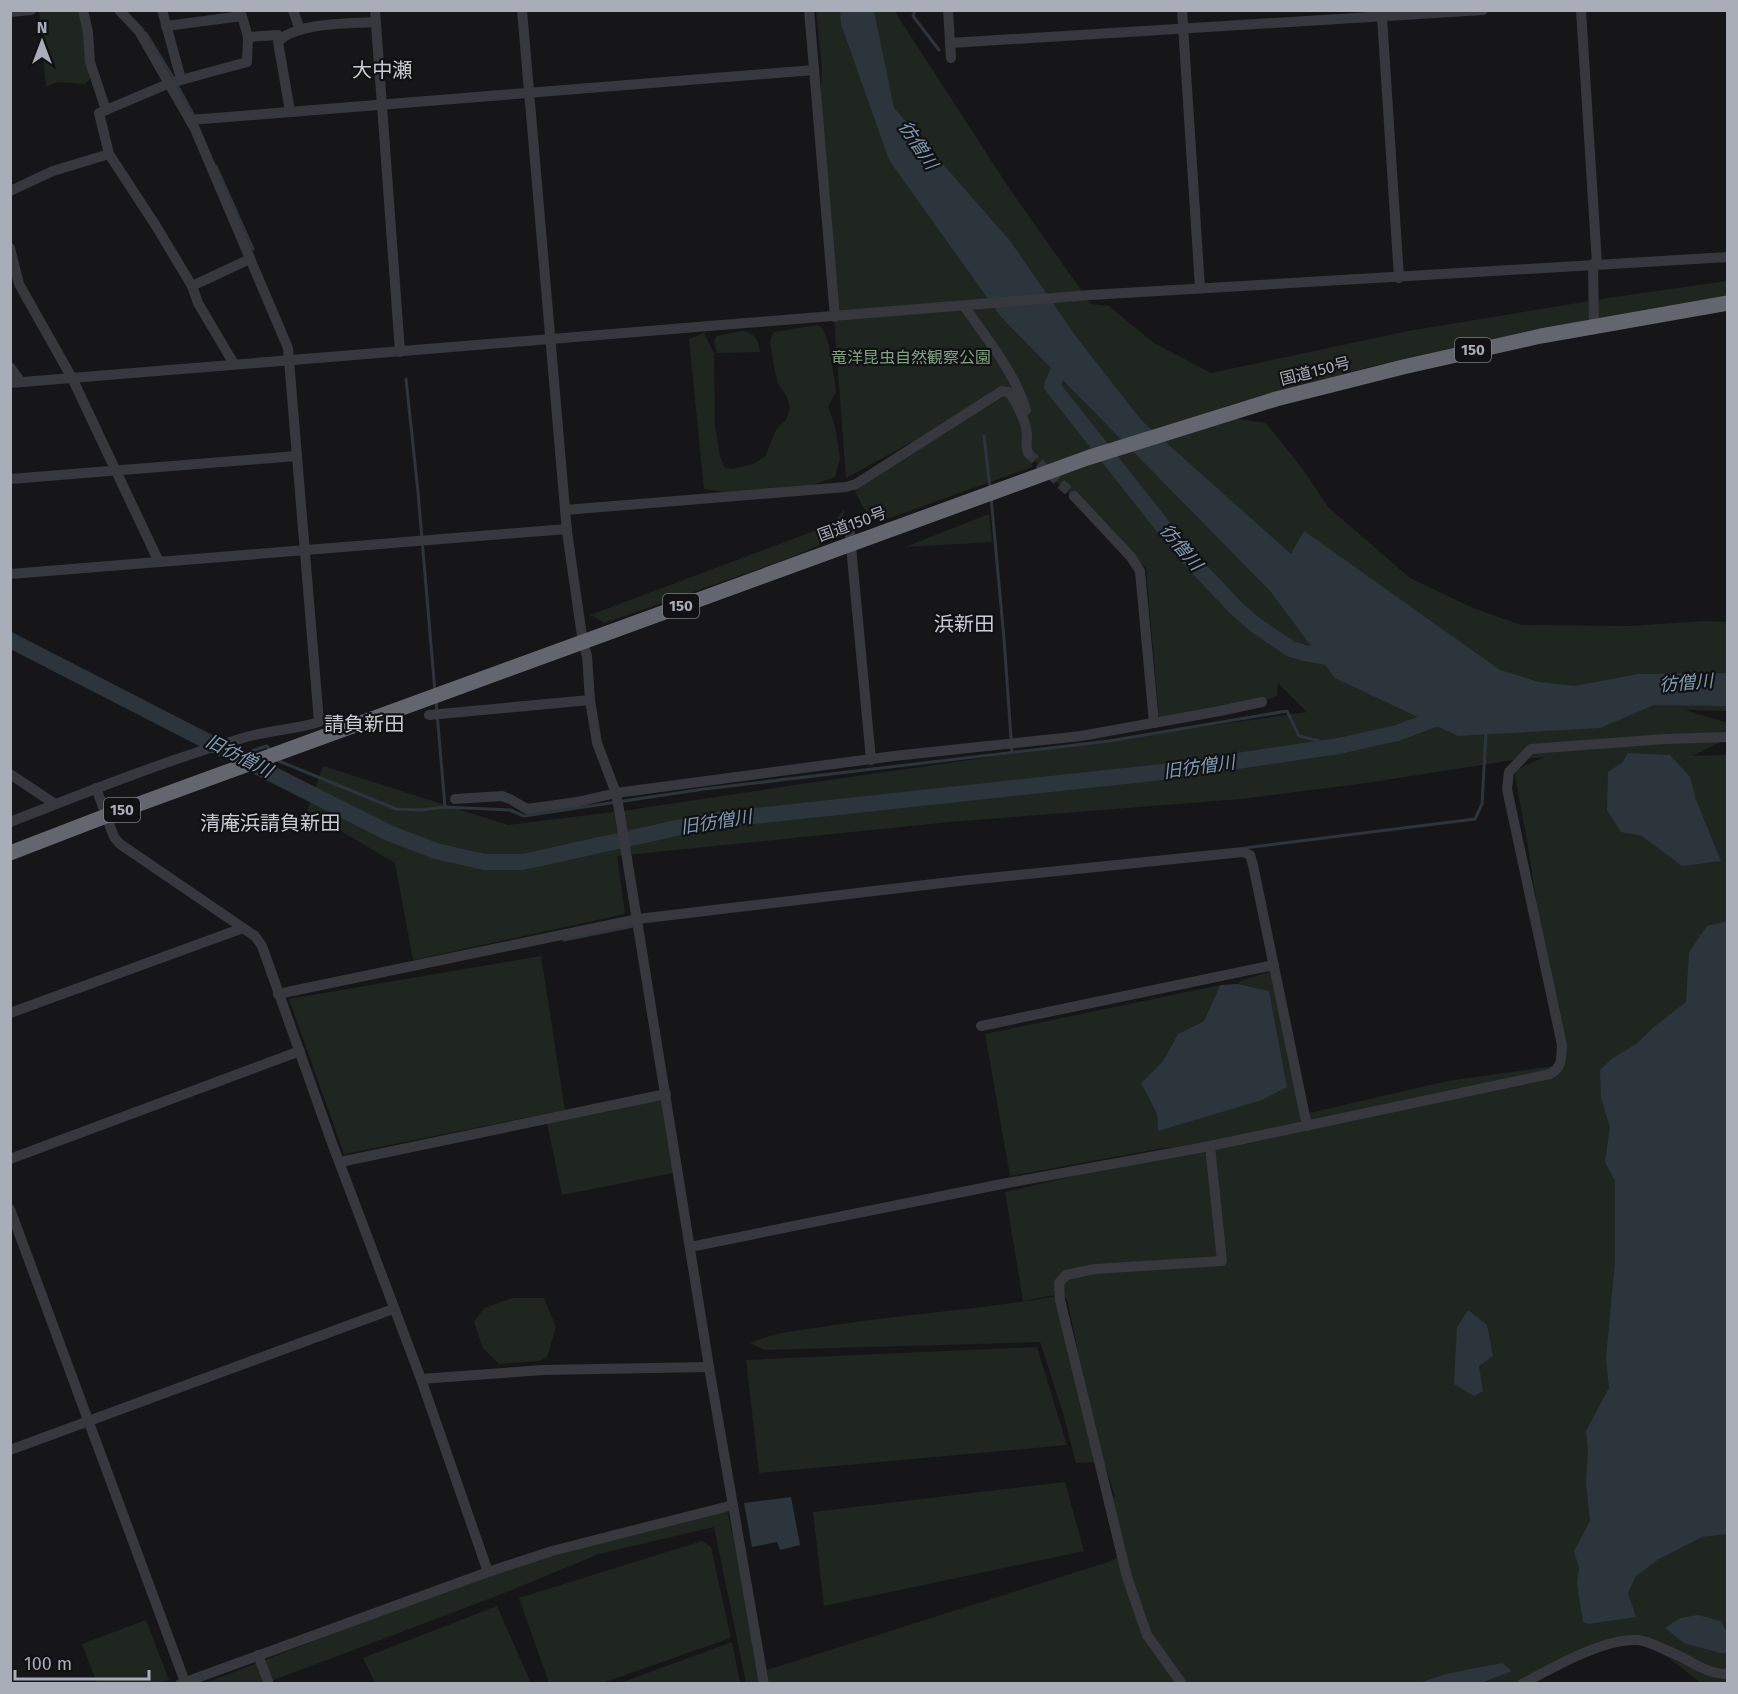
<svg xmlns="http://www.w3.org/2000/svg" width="1738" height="1694" font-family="'Fira Sans','Noto Sans JP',sans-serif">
	<rect width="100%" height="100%" fill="#161618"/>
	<!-- green -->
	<g fill="#1e261f">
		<path d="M39 11H83L94 75 85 84 58 82 46 87Z"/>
		<path d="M816 11H895L897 15 1009 188 1091 304 1109 306 1154 343 1211 373 1408 331 1608 298 1727 281V298L1544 331 1373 366 1223 407 1239 419 1266 423 1302 468 1328 507 1410 578 1473 608 1521 625 1630 626 1706 621 1727 622V711L1685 710 1728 723 1727 739 1692 756 1728 755 1727 1683H1701L1640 1636 1521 1683H769L767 1670 1108 1562 1125 1554 1113 1497 1115 1496 1089 1416 1099 1462 1076 1463 1063 1413 1040 1342 764 1350 750 1343C777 1331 806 1330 835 1325 909 1314 984 1309 1058 1296L1078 1352 1067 1299 1060 1294 1023 1301 1005 1192 1233 1139 1158 1149 1010 1176 985 1034 1220 985 1204 1021 1178 1034 1163 1061 1141 1083 1157 1114 1158 1130 1269 991 1238 984 1240 981 1272 971 1305 1114 1447 1081 1561 1065 1528 846 1514 771 1544 757 1513 760 1367 783 1241 799 950 822 617 856 625 914 413 960 395 863 307 811 323 766 508 825 629 810 808 783 1307 712 1278 683 1277 696 1262 702 1159 718 1146 568 1031 457 1032 467 879 522 864 509 852 485 1005 391 846 478 819 123 822 69Z"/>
		<path d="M817 325 823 328 829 345 836 391 828 407 835 426 840 459 835 477 810 486 744 495 704 489 689 339 704 333 714 353 715 426 720 456 724 467 732 469 740 467 753 464 765 457 776 430 786 420 790 408 786 395 778 384 774 367 770 341 774 332Z"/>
		<path d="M743 331C756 334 758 340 760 352L717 353 714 341 717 336Z"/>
		<path d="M844 509 842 535 792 557 605 623 590 615 833 524Z"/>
		<path d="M989 514 992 542 905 547Z"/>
		<path d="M541 956 565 1110 344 1154 289 999Z"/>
		<path d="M666 1094 678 1172 562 1195 546 1119Z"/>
		<path d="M512 1298H544L556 1327 547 1357 539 1361 499 1364 483 1348 474 1322 484 1308Z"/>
		<path d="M1037 1347 1067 1445 759 1473 746 1360Z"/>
		<path d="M1065 1482 1084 1551 824 1606 813 1512Z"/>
		<path d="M727 1511 755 1631 764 1683H746L714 1527 599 1554 507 1592 266 1683 203 1684 509 1565Z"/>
		<path d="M702 1541 711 1547 731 1638 602 1683H549L519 1598Z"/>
		<path d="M497 1606 531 1683H375L363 1658Z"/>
		<path d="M146 1620 169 1680 159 1683H97L82 1644Z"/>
		<path d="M732 1642 740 1683H620Z"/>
	</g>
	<!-- water -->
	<g fill="#2c353c">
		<path d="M840 11H874L894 108 1011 242 1077 338 1142 421 1291 554 1304 531 1500 670 1539 682 1575 686 1638 674 1727 673V706L1654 705 1600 728 1458 736 1335 678 1271 592 1001 317 889 160 841 24Z"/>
		<path d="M1628 753 1670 755 1690 777 1696 800 1721 861 1682 866 1642 836 1621 832 1607 810 1608 772 1622 763Z"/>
		<path d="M1727 921V1534L1702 1537 1659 1559 1636 1576 1628 1593 1636 1617 1588 1624 1583 1622 1577 1583 1579 1568 1574 1551 1590 1521 1586 1483 1588 1452 1586 1431 1609 1388 1606 1358 1615 1262V1181L1605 1162 1610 1127 1601 1098 1600 1070 1613 1058 1636 1044 1654 1027 1686 1002 1689 952 1707 926Z"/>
		<path d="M1238 984 1269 991 1287 1087 1262 1100 1158 1131 1157 1114 1141 1083 1163 1061 1178 1034 1204 1021 1220 985Z"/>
		<path d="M1468 1310 1487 1325 1493 1356 1479 1366 1483 1391 1474 1396 1454 1384 1457 1327Z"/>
		<path d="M791 1497 800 1545 780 1550 777 1542 752 1547 744 1503Z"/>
		<path d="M1698 1615 1721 1621 1727 1633V1653H1720L1684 1643 1665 1628 1680 1618Z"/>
		<path d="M1502 1663 1512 1671 1481 1683H1419L1446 1674Z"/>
	</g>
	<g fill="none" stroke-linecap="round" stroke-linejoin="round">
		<!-- stream -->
		<g stroke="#2c353c" stroke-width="3">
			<path d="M915 10 913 16 939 50"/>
			<path d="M146 33 174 79"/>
			<path d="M177 85 194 116"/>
			<path d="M216 166 253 249"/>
			<path d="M406 379 418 492 435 692"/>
			<path d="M984 436 990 487"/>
			<path d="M991 497 1004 639 1012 752"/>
			<path d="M436 701 445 807"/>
			<path d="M236 756 267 746 270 750"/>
			<path d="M277 758 279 761 396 809 421 810 445 807 510 810 524 816 704 789 1109 741 1287 711 1299 736 1339 746"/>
			<path d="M1245 848 1475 819 1482 804 1486 733"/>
			<path d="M564 940 634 926"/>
		</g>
		<!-- river -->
		<g stroke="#2c353c" stroke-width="16">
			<path d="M1064 357 1052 386 1184 553 1236 608 1254 624 1291 649 1305 653 1339 659"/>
			<path d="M10 640 236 756 389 833 436 851 484 862H523L708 821 1162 772 1339 746 1397 733 1448 714"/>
		</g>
		<!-- minor-tunnel -->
		<path stroke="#333438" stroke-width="10" stroke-dasharray="10 5" stroke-linecap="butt" d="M1028 453 1074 496"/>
		<!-- minor -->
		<g stroke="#37383d" stroke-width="10">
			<path d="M83 10 88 32 90 62 106 110"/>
			<path d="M162 10 181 79"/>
			<path d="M293 10 300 30"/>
			<path d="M375 10 400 352"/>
			<path d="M522 10 567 532 583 643 587 656 590 700 597 743 616 793 620 815 710 1373 764 1684"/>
			<path d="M809 10 835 317"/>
			<path d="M948 10 951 58"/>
			<path d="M1182 10 1200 288"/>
			<path d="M1581 10 1597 264"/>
			<path d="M1384 11 1382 17 1399 278"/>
			<path d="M10 12 31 10"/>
			<path d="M166 26 242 16 248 37 247 62 170 83 99 113 109 154 156 226 192 286 198 303 234 364"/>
			<path d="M248 37 278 35 281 39"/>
			<path d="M950 43 1483 10"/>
			<path d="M290 111 278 42C295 22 350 24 376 22"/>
			<path d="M190 120 814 70"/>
			<path d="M10 191 53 171 109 154"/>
			<path d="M10 248 19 284 72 378 159 562"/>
			<path d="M1593 264 1594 327"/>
			<path d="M192 286 250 259"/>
			<path d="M964 306C987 339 1014 371 1026 410"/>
			<path d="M10 367 21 382"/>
			<path d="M10 383 1090 295 1728 257"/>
			<path d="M10 479 297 456"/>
			<path d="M1074 496 1131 557 1140 571 1154 723"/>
			<path d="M565 510 846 487 856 484 1002 391 1008 392C1016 400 1026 422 1027 434 1027 441 1025 445 1028 453"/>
			<path d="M849 525 871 760"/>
			<path d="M10 574 567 529"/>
			<path d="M429 715 590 700"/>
			<path d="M10 774 55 804"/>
			<path d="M96 788 114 837 120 844 255 936 262 946 332 1143 421 1379 488 1572"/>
			<path d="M455 799 502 796 510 799 527 809 577 802 616 793 894 756 1081 736 1220 711 1262 702"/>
			<path d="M10 822C87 792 164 761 243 738 268 730 294 730 319 722L288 348 195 129 139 31 119 10"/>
			<path d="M278 994 638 919 959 881 1243 852 1250 855 1253 865 1307 1126"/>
			<path d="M10 1013 243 928"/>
			<path d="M981 1026 1274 965"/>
			<path d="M10 1159 300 1051"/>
			<path d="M340 1162 666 1094"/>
			<path d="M10 1209 185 1682"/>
			<path d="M690 1247 997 1185 1210 1146 1550 1074C1563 1067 1561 1058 1562 1045L1507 789 1509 772 1531 749 1665 739 1728 737"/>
			<path d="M421 1379 543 1370 709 1367"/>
			<path d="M10 1450 393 1309"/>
			<path d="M258 1655 269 1684"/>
			<path d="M180 1684 488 1572 552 1551 733 1505"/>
			<path d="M1182 1684 1147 1635 1127 1577 1060 1300 1059 1283 1066 1275 1095 1269 1222 1261 1210 1146"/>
			<path d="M1522 1684C1552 1668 1603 1638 1638 1640 1647 1641 1659 1647 1668 1651 1690 1659 1703 1674 1728 1674"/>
		</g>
		<!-- highway -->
		<path stroke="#63666e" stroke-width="15" d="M10 853 106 816 1087 458 1276 399 1403 367 1541 336 1728 303"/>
	</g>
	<g text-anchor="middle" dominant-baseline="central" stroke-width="4.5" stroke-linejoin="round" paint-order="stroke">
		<!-- shield labels -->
		<g fill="#111113" stroke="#7b7e86" stroke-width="1.5">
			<rect x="1455" y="338" width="36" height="24" rx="4.5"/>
			<rect x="663" y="594" width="36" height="24" rx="4.5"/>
			<rect x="104" y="798" width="36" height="24" rx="4.5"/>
		</g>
		<g font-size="15" font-weight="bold" fill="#a8adb8">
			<text x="1473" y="350">150</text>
			<text x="681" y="606">150</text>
			<text x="122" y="810">150</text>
		</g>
		<!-- park labels -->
		<g font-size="16" fill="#7fa381" stroke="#111113">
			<text x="911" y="357">竜洋昆虫自然観察公園</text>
		</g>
		<!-- street labels -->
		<g font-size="16" fill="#a8adb8" stroke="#111113">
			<text transform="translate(1315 371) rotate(-14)">国道150号</text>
			<text transform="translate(852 524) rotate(-20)">国道150号</text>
		</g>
		<!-- water labels -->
		<g font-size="18" font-style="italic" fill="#7f9bb3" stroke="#111113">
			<text transform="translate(918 145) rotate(56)">彷僧川</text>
			<text transform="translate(1181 547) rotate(50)">彷僧川</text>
			<text transform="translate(1686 683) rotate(-5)">彷僧川</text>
			<text transform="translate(239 756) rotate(27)">旧彷僧川</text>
			<text transform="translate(1199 767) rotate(-8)">旧彷僧川</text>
			<text transform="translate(716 822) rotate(-9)">旧彷僧川</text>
		</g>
		<!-- quarter labels -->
		<g font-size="20" fill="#c9ccd4" stroke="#111113">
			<text x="382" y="70">大中瀬</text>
			<text x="964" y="624">浜新田</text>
			<text x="364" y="724">請負新田</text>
			<text x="270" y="823">清庵浜請負新田</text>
		</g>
	</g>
	<!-- border -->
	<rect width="1738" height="1694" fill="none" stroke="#a8adb8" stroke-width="24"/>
	<!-- north arrow -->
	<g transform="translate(42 42)" stroke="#111113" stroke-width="4.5" paint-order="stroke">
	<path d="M0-4.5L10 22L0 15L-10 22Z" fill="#a8adb8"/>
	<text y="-9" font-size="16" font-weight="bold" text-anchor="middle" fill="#a8adb8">N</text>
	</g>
	<!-- scale -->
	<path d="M15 1670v9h134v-9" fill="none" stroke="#a8adb8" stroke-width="3"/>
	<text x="24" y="1670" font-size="18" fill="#a8adb8" stroke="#111113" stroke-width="4.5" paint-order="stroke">100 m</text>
</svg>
